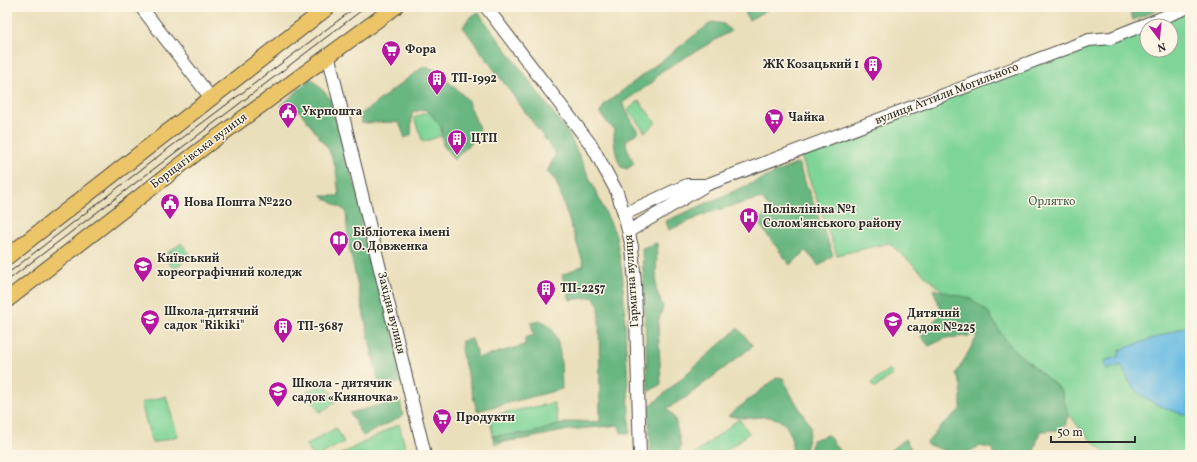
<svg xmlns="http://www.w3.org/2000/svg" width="1197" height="462" font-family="Vollkorn,serif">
	<rect width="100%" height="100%" fill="#fcf5e5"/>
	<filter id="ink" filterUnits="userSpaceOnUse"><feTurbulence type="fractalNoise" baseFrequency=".025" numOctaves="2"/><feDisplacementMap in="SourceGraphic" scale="8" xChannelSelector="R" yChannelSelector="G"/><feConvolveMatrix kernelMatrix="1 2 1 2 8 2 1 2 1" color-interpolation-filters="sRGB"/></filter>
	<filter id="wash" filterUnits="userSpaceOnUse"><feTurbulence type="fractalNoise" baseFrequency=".012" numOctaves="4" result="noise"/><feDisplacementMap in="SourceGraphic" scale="16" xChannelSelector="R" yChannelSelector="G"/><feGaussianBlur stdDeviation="0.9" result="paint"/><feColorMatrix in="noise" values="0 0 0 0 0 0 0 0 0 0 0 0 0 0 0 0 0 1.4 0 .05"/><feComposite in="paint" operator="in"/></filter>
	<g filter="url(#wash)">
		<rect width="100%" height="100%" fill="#eadfbb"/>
		<!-- green -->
		<g fill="#7fd497" stroke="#558061" fill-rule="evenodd">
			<path d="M1190 8V455H1107L1081 430 1031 363 1014 355 889 243 837 255 799 151ZM1147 26H1171V50H1147Z"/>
			<path d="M639 101 656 123 645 132 628 110Z"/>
			<path d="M448 102 467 127 423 142 414 118Z"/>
			<path d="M181 243 191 255 174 269 164 256Z"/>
			<path d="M889 369 893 374 875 388 871 383Z"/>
			<path d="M325 383 336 402 320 412 306 392Z"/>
			<path d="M166 396 178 436 152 443 141 403Z"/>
			<path d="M554 403 560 431 495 444 489 416Z"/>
			<path d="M739 419 749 433 721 455H693Z"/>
			<path d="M399 424 407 455H339Z"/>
			<path d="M336 428 344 442 320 455H312L306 445Z"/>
		</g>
		<!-- forest -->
		<g fill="#67b680" stroke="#497056">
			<path d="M745 7H772L749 20 746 15Z"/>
			<path d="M1146 7H1166L1133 20 1131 13Z"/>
			<path d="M478 12 569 134 616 235 623 279 630 433H621L619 425 568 430 525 439 498 441 491 436 532 433 572 421 600 422 599 305 593 297 570 300 562 275 584 265 556 181 547 172 556 154 463 27 468 19Z"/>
			<path d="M712 22 724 24 731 31 660 72 653 82 622 103 638 132 626 141 627 148 634 164 627 169 621 167C616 156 612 142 615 129L609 125 600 113 605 104Z"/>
			<path d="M424 66 436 70 467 99 481 133 454 160 443 145 441 127 427 109 412 112 411 135 405 138 399 122 361 123 360 115Z"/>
			<path d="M311 78 330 98 344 150 362 206 361 223 376 269 405 381 380 389 348 241 346 211 321 196H339L336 169 329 150 299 110 285 114 281 106Z"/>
			<path d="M798 163 833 255 819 266 806 251 790 265 757 221 771 210 761 198 710 212 669 230 666 221Z"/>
			<path d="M657 243 656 289 663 307 658 323 661 384 648 392 642 248Z"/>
			<path d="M933 289 970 298 988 312 1000 332 1014 350 1061 390 1069 417 1063 430 1040 431 1033 455H993L994 449 980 446 961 455H957L926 444 941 426 961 409V385L956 374 978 335 946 338 929 346 921 336 942 312Z"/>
			<path d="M541 321C563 327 561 370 562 389L477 411 461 350 462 341 472 339 478 358 525 345V338L534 335 531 323Z"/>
			<path d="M738 328 753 346 685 398 667 408 675 419 681 447 677 455H651L648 408Z"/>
			<path d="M778 377 783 378 790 393 811 427 804 454 792 455C793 437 790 420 769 417 763 416 756 418 750 418 743 418 735 417 728 416Z"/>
			<path d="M400 400 403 416 363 436 350 413Z"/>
			<path d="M828 435 842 455H810L812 440Z"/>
			<path d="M905 439 915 455H884Z"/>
		</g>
		<!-- water -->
		<path fill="#67bbe3" stroke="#497387" d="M1190 325V416C1173 412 1143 401 1133 387 1128 380 1125 372 1121 365L1107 370 1104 361 1119 356 1120 350Z"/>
	</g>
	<g filter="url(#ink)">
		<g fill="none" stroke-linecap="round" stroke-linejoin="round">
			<!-- minor casing -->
			<g stroke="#484641" stroke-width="14">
				<g id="minor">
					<path d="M141 7 211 98"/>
					<path d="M486 7 592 146 617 192 624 214 632 247 635 284 640 455"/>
					<path d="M328 54 425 455"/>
					<path d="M624 214 687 185H705"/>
					<path d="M629 231 706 185 1089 40 1111 38 1189 7"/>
				</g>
			</g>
			<!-- major casing -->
			<g stroke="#484641" stroke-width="17">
				<g id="major">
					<path d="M7 257 328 7"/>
					<path d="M7 300 204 147 395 7"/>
				</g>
			</g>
			<!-- minor -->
			<use href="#minor" stroke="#fff" stroke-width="12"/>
			<!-- major -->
			<use href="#major" stroke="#ecc569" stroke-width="15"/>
			<!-- tram -->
			<g stroke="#2b2b2b" stroke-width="1">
				<path d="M7 274 165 151 356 7"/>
				<path d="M7 281 366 7"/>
			</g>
		</g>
	</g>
	<!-- icons -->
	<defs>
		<g id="supermarket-pin" transform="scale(1)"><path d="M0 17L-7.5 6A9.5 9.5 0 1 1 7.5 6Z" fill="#b5179e" stroke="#fcf5e5"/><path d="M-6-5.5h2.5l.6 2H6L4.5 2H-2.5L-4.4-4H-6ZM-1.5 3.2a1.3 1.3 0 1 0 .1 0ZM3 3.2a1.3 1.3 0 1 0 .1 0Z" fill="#fff"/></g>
		<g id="building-pin" transform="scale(1)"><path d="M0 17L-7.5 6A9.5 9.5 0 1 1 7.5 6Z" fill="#b5179e" stroke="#fcf5e5"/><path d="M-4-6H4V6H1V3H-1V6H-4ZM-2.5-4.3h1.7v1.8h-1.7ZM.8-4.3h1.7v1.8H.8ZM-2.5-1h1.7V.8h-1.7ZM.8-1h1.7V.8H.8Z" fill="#fff"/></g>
		<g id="civic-pin" transform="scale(1)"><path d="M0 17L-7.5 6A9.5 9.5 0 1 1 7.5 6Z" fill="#b5179e" stroke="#fcf5e5"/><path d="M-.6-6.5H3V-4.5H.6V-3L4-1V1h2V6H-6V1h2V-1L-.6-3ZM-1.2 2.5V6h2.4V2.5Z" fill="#fff"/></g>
		<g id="hospital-pin" transform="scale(1)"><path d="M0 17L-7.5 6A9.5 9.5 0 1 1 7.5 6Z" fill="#b5179e" stroke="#fcf5e5"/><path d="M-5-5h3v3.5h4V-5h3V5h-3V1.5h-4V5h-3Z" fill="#fff"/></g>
		<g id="library-pin" transform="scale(1)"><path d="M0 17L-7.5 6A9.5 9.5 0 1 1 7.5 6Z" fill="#b5179e" stroke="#fcf5e5"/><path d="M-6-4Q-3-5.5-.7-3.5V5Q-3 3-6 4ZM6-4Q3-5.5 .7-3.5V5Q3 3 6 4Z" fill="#fff"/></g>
		<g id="university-pin" transform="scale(1)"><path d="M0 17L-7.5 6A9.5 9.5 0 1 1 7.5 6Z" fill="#b5179e" stroke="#fcf5e5"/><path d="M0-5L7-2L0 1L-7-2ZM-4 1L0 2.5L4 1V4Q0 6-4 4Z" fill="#fff"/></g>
		<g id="school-pin" transform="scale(1)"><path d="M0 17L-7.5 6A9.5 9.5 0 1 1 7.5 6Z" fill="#b5179e" stroke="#fcf5e5"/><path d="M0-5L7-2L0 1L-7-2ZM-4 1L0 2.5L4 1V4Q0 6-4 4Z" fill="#fff"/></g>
	</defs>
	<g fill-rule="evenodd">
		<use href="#supermarket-pin" x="391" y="50"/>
		<use href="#building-pin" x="873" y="65"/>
		<use href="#building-pin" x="437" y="79"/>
		<use href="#civic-pin" x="288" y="112"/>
		<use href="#supermarket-pin" x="774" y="118"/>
		<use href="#building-pin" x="457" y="139"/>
		<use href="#civic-pin" x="170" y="203"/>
		<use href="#hospital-pin" x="749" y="217"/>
		<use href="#library-pin" x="339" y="240"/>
		<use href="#university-pin" x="143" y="266"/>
		<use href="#building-pin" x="546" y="289"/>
		<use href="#school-pin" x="150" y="319"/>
		<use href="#school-pin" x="893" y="321"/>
		<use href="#building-pin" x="283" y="327"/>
		<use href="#school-pin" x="278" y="391"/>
		<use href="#supermarket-pin" x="442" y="418"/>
	</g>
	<g text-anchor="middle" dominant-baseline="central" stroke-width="3" stroke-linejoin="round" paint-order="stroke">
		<!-- poi labels -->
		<g font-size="12" font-weight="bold" fill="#2b2b2b" stroke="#fcf5e5" text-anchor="start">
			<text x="405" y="50">Фора</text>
			<text x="859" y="65" text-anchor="end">ЖК Козацький 1</text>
			<text x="451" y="79">ТП-1992</text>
			<text x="302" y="112">Укрпошта</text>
			<text x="788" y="118">Чайка</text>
			<text x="471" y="139">ЦТП</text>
			<text x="184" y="203">Нова Пошта №220</text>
			<text x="763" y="210">Поліклініка №1<tspan x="763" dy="14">Солом'янського району</tspan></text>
			<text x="353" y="233">Бібліотека імені<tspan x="353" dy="14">О. Довженка</tspan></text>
			<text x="157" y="259">Київський<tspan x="157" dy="14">хореографічний коледж</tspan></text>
			<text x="560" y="289">ТП-2257</text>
			<text x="164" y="312">Школа-дитячий<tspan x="164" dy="14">садок "Rikiki"</tspan></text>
			<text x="907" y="314">Дитячий<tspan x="907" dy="14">садок №225</tspan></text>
			<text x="297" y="327">ТП-3687</text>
			<text x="292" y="384">Школа - дитячик<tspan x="292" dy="14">садок «Кияночка»</tspan></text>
			<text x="456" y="418">Продукти</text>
		</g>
		<!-- street labels -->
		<g font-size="12" fill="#2b2b2b" stroke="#fcf5e5">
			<text transform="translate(947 94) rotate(-21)">вулиця Аттили Могильного</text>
			<text transform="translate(199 151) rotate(-37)">Борщагівська вулиця</text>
			<text transform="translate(632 281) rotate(-94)">Гарматна вулиця</text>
			<text transform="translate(391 313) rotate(76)">Західна вулиця</text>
		</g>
		<!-- park labels -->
		<g font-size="12" fill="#445e4b" stroke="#fcf5e5">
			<text x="1052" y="202">Орлятко</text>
		</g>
	</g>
	<!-- margin -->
	<rect width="1197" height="462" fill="none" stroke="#fcf5e5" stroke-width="24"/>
	<!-- north arrow -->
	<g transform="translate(1159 38) rotate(164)"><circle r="19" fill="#fcf5e5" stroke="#a8a49b"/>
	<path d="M0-3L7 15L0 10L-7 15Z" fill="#b5179e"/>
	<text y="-6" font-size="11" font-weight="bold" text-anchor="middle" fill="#2b2b2b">N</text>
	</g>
	<!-- scale -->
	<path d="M1051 436v6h84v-6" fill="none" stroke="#2b2b2b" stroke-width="2"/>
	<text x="1057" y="436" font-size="12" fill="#2b2b2b" stroke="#fcf5e5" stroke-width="3" paint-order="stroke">50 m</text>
</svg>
